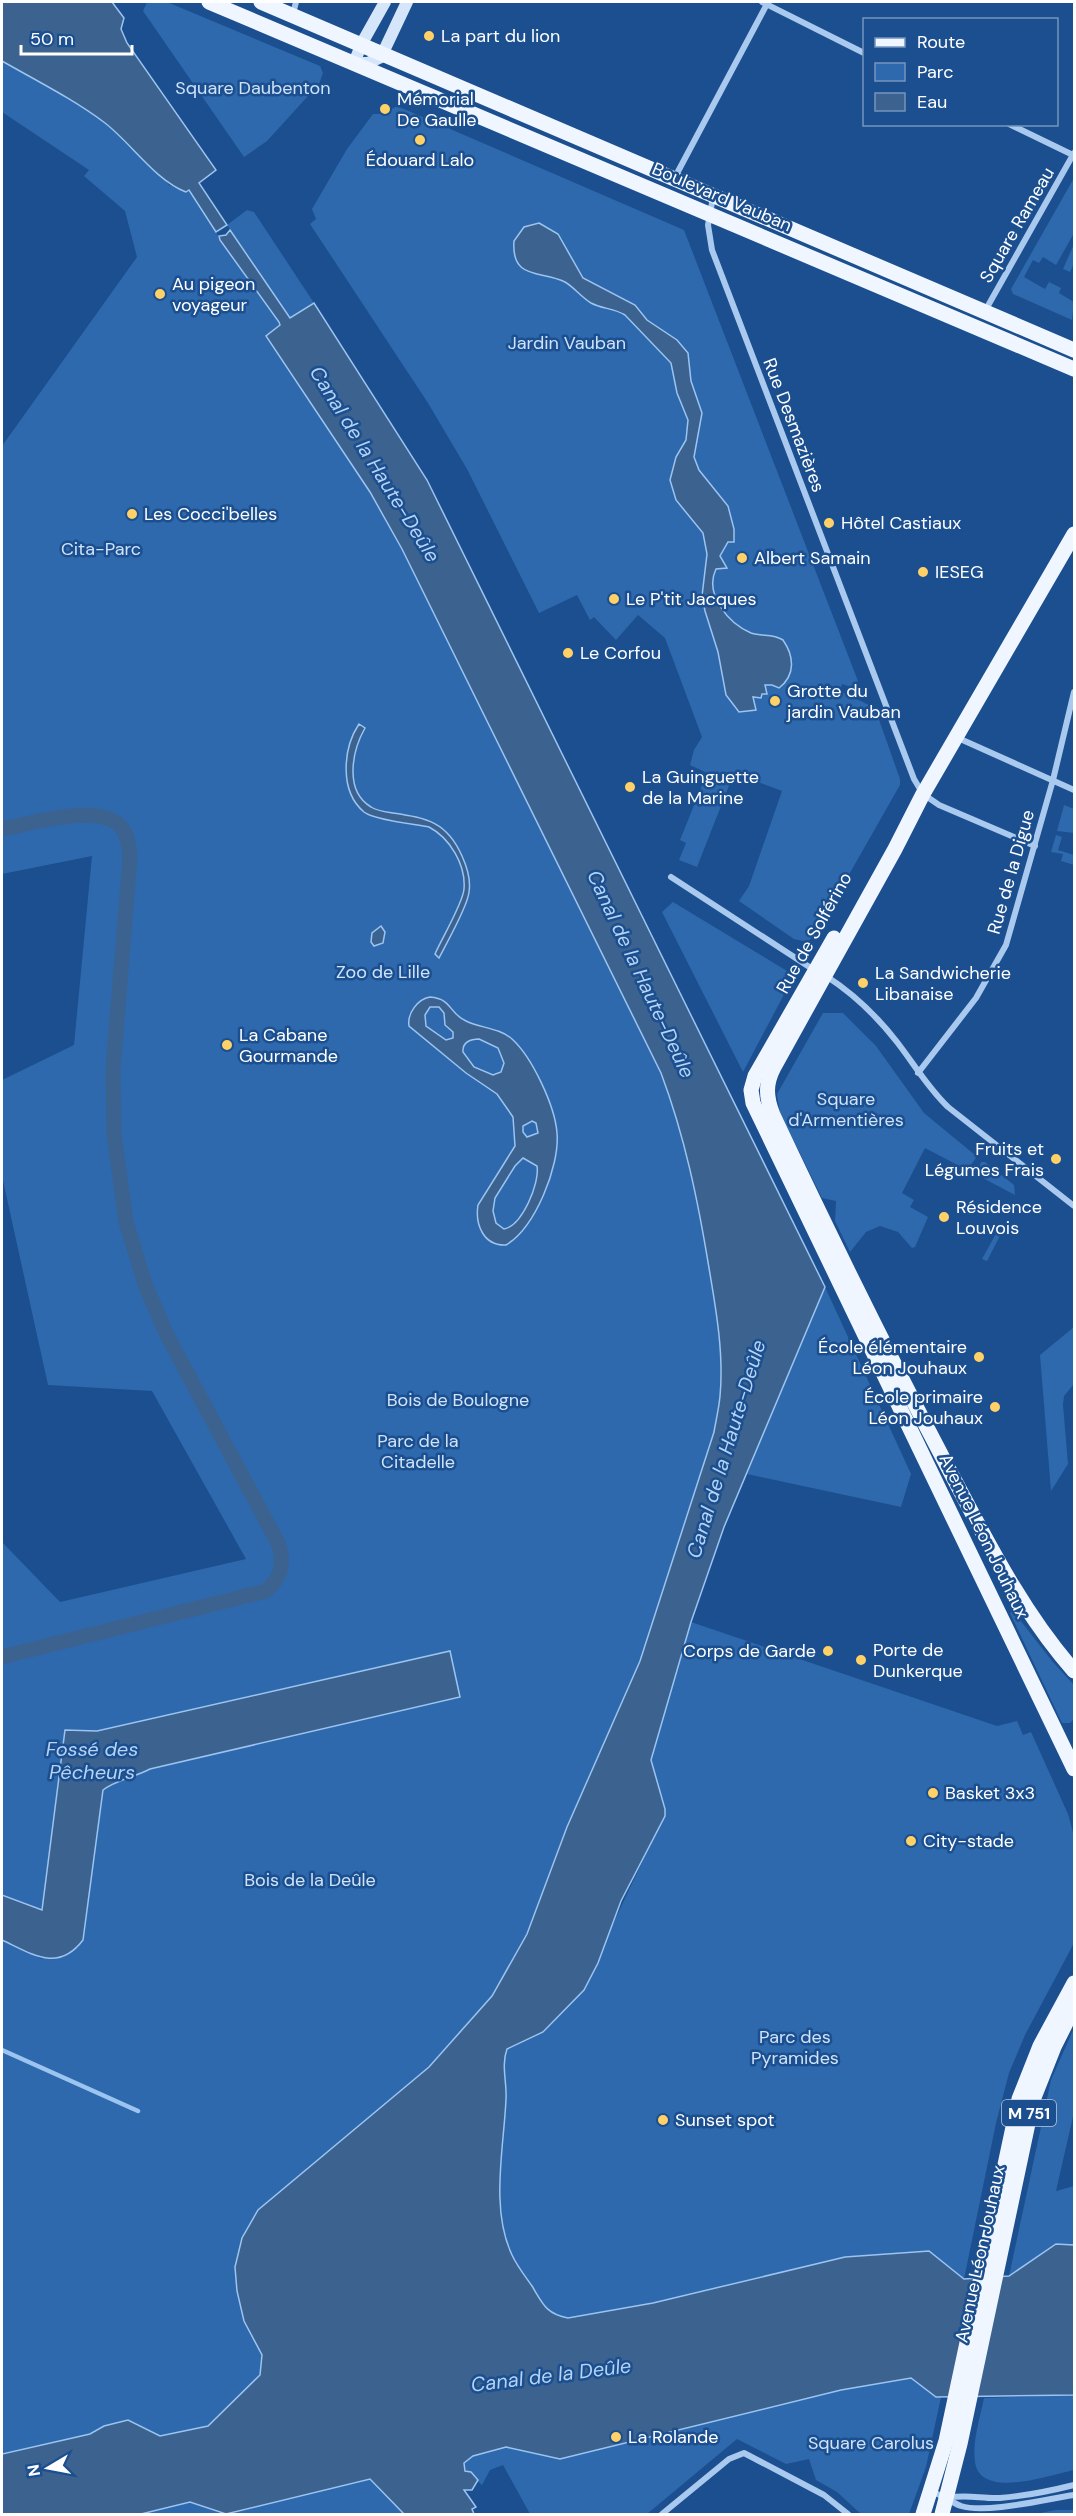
<svg xmlns="http://www.w3.org/2000/svg" width="1076" height="2516" font-family="'DM Sans',sans-serif">
	<rect width="100%" height="100%" fill="#1b4f8f"/>
	<!-- green -->
	<g fill="#2e69ad">
		<path d="M147 2H167L320 66 323 73 319 84 267 141 244 157 143 11Z"/>
		<path d="M2 61 68 98 106 124 154 167 169 185 186 192 194 186 220 240 279 321 281 325 266 336 370 492 402 549 661 1073C685 1137 698 1201 709 1268 716 1309 724 1354 720 1396 719 1408 716 1420 714 1432L640 1661 567 1827 527 1934 492 1996 429 2067 258 2210 242 2238 237 2291 244 2321 262 2355 260 2375 208 2426 160 2436 128 2420 104 2426 90 2434 2 2454V1940L42 1959 103 1790C117 1780 135 1777 150 1769L460 1697 449 1651 97 1731 65 1730 42 1910 2 1895V1542L60 1602 246 1559 152 1391 48 1385 2 1176V1080L74 1045 92 856 2 874V446L137 257 125 211 84 176 89 170 2 112Z"/>
		<path d="M397 106 684 230 858 681 854 688 842 684 840 691 871 706 877 714 900 779V785L814 936 807 942 794 939 739 901 749 886 782 791 734 773 697 867 679 860 686 843 680 840 707 773 690 765 694 750 702 737 665 638 638 615 616 640 594 617 590 620 577 595 539 613 467 469 428 403 310 224 316 219 312 209 347 149 373 114H383Z"/>
		<path d="M1074 178V233L1056 265 1043 257 1039 263 1033 260 1024 277 1045 289 1049 282 1061 288 1059 293 1074 302 1072 320 1013 294 1011 289Z"/>
		<path d="M247 210 254 212 314 303 290 318 227 225Z"/>
		<path d="M1074 244V264L1070 272 1063 269Z"/>
		<path d="M1064 805 1074 809V833L1057 831Z"/>
		<path d="M1056 835 1062 837 1058 850 1074 855V865L1061 861 1063 854 1051 852Z"/>
		<path d="M673 902 787 971 789 985 743 1072 662 912Z"/>
		<path d="M823 1013H843L876 1046 924 1113 975 1155 976 1158 967 1170 925 1148 902 1193 914 1200 910 1207 928 1217 915 1247 912 1248 898 1232 880 1226 866 1232 850 1252 835 1221 836 1201 822 1198 780 1113 777 1094Z"/>
		<path d="M981 1162H985L1014 1185 1015 1195 977 1175Z"/>
		<path d="M998 1230 1002 1232 987 1261 982 1259Z"/>
		<path d="M825 1287 911 1474 901 1507 747 1474Z"/>
		<path d="M1074 1327V1384L1064 1396 1063 1405 1068 1464 1051 1491 1040 1355Z"/>
		<path d="M1013 1611 1052 1661 1074 1685V1719L1070 1723H1062L1010 1613Z"/>
		<path d="M691 1622 997 1726 1017 1721 1023 1735 1031 1732 1068 1814 1074 1836V1943L1025 2035 1009 2073 996 2123 964 2279 929 2251 845 2257 653 2303 568 2318C546 2314 543 2304 532 2286 525 2276 517 2266 512 2255 490 2209 504 2148 506 2099 507 2082 501 2065 507 2049L543 2032 610 1930 664 1816 665 1809 651 1760Z"/>
		<path d="M1074 2028V2112L1056 2191 1074 2186V2245H1056L1009 2276 1051 2080Z"/>
		<path d="M911 2378 936 2397H941L926 2467 909 2514H861L837 2492 816 2480 809 2459 786 2464 737 2439 647 2514H530L503 2465 490 2470 482 2485 464 2468V2463L473 2456 506 2447 560 2459 841 2390Z"/>
		<path d="M1074 2395V2470C1050 2475 980 2500 975 2462 972 2442 980 2418 984 2398Z"/>
		<path d="M370 2479 404 2514H226Z"/>
		<path d="M190 2502 223 2514H141Z"/>
		<path d="M1056 2510H1074V2514H1035Z"/>
	</g>
	<!-- water -->
	<g fill="#3c6290" stroke="#9cc4f0" stroke-width="1.5" fill-rule="evenodd">
		<path d="M2 2H112L124 18 121 29 127 43 216 170 199 183 227 225 216 232 189 190 186 192C155 180 132 144 105 123 73 99 37 81 2 61Z"/>
		<path d="M539 223 558 234 583 278 635 305 647 320 677 340 688 353 691 381 702 413 694 457 699 470 728 506 734 529V542H728L720 556 727 568 716 569C704 594 728 623 751 633 763 637 772 633 783 640 794 656 796 675 779 688L772 685H765L767 694H762L761 698 753 697 756 710 739 712 726 695 718 652 705 611 702 596 707 554 703 533 676 500 670 480 676 457 686 440 688 420 677 393 671 363 625 315C614 308 602 309 591 303 581 297 575 288 565 282 542 270 511 281 514 241L524 227Z"/>
		<path d="M230 230 290 318 314 303 427 480 825 1287 724 1527 691 1622 651 1760 665 1809V1816L621 1901 598 1963 584 1990 543 2032 507 2049C501 2065 507 2082 506 2099 504 2147 490 2209 512 2255 517 2266 525 2276 532 2286 543 2304 546 2314 568 2318L653 2303 845 2257 929 2251 964 2279 1009 2276 1056 2244 1074 2245V2395L936 2397 911 2378 841 2390 560 2459 506 2447 473 2456 464 2463 465 2471 471 2472 478 2480 472 2490H464L476 2507 472 2509 474 2514H404L370 2479 226 2514 190 2502 141 2514H2V2454L90 2434 104 2426 128 2420 160 2436 208 2426 260 2375 262 2355 244 2321 237 2291 235 2267 242 2238 258 2210 429 2067 492 1996 527 1934 567 1827 640 1661 714 1432C716 1420 719 1408 720 1396 724 1354 716 1309 709 1268 698 1201 685 1137 661 1073L402 549 370 492 266 336 280 325 279 322 220 240 219 236 226 235Z"/>
		<path d="M359 724 365 728C352 751 344 791 371 807 377 811 386 812 393 813 427 818 447 822 462 856 467 867 471 880 469 892 468 906 446 944 439 958L435 954C442 938 463 903 464 889 466 865 450 838 429 827 414 824 374 820 364 812 339 791 343 748 359 724Z"/>
		<path d="M381 926 385 932 383 943 374 946 371 942 372 933Z"/>
		<path d="M430 997C453 999 448 1013 466 1021 480 1028 500 1028 512 1039 532 1057 555 1106 557 1133 560 1166 535 1228 506 1245 483 1246 475 1224 478 1205L515 1146 513 1117 497 1094 466 1073 409 1026C407 1013 418 999 430 997ZM430 1007H439L444 1013 445 1025 453 1032V1038L446 1040 426 1026 425 1015ZM479 1039 498 1048 504 1063 501 1072 493 1075 474 1067 463 1052C462 1042 471 1039 479 1039ZM532 1121 536 1123 538 1133 527 1137 523 1132V1126ZM523 1158 537 1166C540 1183 522 1226 504 1229L496 1223 493 1211 495 1198 515 1166Z"/>
		<path d="M450 1651 460 1697 150 1769C135 1777 116 1780 103 1790L83 1940C58 1973 32 1954 2 1940V1895L42 1910 65 1730 97 1731Z"/>
	</g>
	<g fill="none" stroke-linecap="round" stroke-linejoin="round">
		<!-- stream -->
		<path stroke="#9cc4f0" stroke-width="4.5" d="M2 2050 138 2111"/>
		<!-- canal -->
		<path stroke="#3c6290" stroke-width="15" d="M2 829C31 824 99 802 121 827 128 835 129 847 130 858L113 1069 114 1135 126 1222 146 1287 167 1335 279 1545C284 1567 282 1576 266 1591L2 1657"/>
		<!-- minor -->
		<g stroke="#a9c9ee" stroke-width="6">
			<path d="M762 2 864 53"/>
			<path d="M293 14 296 2"/>
			<path d="M1009 124 1073 155"/>
			<path d="M674 179 768 2"/>
			<path d="M713 197 708 225 712 250 914 779 923 794 939 805 1035 846"/>
			<path d="M985 311 1074 153"/>
			<path d="M958 738 1074 790"/>
			<path d="M671 877 814 970"/>
			<path d="M826 976C854 994 876 1015 897 1042 914 1064 928 1088 948 1107L1074 1206"/>
			<path d="M918 1073 976 998 1006 945 1053 780 1074 692"/>
			<path d="M931 2491C941 2495 951 2502 961 2506 987 2514 1046 2499 1074 2495"/>
			<path d="M948 2498C966 2494 982 2499 1000 2498 1026 2496 1050 2491 1074 2485"/>
			<path d="M662 2514 729 2459 744 2453 824 2495 848 2514"/>
		</g>
		<!-- secondary -->
		<path stroke="#d6e6fa" stroke-width="12" d="M385 2 362 43 354 63H368L381 57 407 2"/>
		<!-- primary -->
		<g stroke="#f0f6ff" stroke-width="15">
			<path d="M209 2 1074 369"/>
			<path d="M261 2 1074 350"/>
			<path d="M1074 534 923 794 895 849 774 1067C765 1084 766 1097 773 1115 828 1232 885 1348 945 1462 983 1533 1020 1610 1074 1671"/>
			<path d="M834 938 755 1076 751 1090 753 1103 1074 1769"/>
			<path d="M923 2514 946 2441 1019 2099 1040 2046 1074 1983"/>
			<path d="M942 2514 960 2444 1033 2100 1054 2047 1074 2007"/>
		</g>
	</g>
	<!-- markers -->
	<g fill="#ffd166" stroke="#1b4f8f" stroke-width="2">
		<circle cx="429" cy="36" r="6"/>
		<circle cx="385" cy="109" r="6"/>
		<circle cx="420" cy="140" r="6"/>
		<circle cx="160" cy="294" r="6"/>
		<circle cx="132" cy="514" r="6"/>
		<circle cx="829" cy="523" r="6"/>
		<circle cx="742" cy="558" r="6"/>
		<circle cx="923" cy="572" r="6"/>
		<circle cx="614" cy="599" r="6"/>
		<circle cx="568" cy="653" r="6"/>
		<circle cx="775" cy="701" r="6"/>
		<circle cx="630" cy="787" r="6"/>
		<circle cx="863" cy="983" r="6"/>
		<circle cx="227" cy="1045" r="6"/>
		<circle cx="1056" cy="1159" r="6"/>
		<circle cx="944" cy="1217" r="6"/>
		<circle cx="979" cy="1357" r="6"/>
		<circle cx="995" cy="1407" r="6"/>
		<circle cx="828" cy="1651" r="6"/>
		<circle cx="861" cy="1660" r="6"/>
		<circle cx="933" cy="1793" r="6"/>
		<circle cx="911" cy="1841" r="6"/>
		<circle cx="663" cy="2120" r="6"/>
		<circle cx="616" cy="2437" r="6"/>
	</g>
	<g text-anchor="middle" dominant-baseline="central" stroke-width="5" stroke-linejoin="round" paint-order="stroke">
		<!-- shield labels -->
		<rect fill="#1b4f8f" stroke="#bbcadd" stroke-width="1.5" x="1002" y="2100" width="54" height="26" rx="4.5"/>
		<g font-size="16" font-weight="bold" fill="#fff">
			<text x="1029" y="2113">M 751</text>
		</g>
		<!-- poi labels -->
		<g font-size="18" fill="#fff" stroke="#1b4f8f" text-anchor="start">
			<text x="441" y="36">La part du lion</text>
			<text x="397" y="99">Mémorial<tspan x="397" dy="21">De Gaulle</tspan></text>
			<text x="420" y="160" text-anchor="middle">Édouard Lalo</text>
			<text x="172" y="284">Au pigeon<tspan x="172" dy="21">voyageur</tspan></text>
			<text x="144" y="514">Les Cocci'belles</text>
			<text x="841" y="523">Hôtel Castiaux</text>
			<text x="754" y="558">Albert Samain</text>
			<text x="935" y="572">IESEG</text>
			<text x="626" y="599">Le P'tit Jacques</text>
			<text x="580" y="653">Le Corfou</text>
			<text x="787" y="691">Grotte du<tspan x="787" dy="21">jardin Vauban</tspan></text>
			<text x="642" y="777">La Guinguette<tspan x="642" dy="21">de la Marine</tspan></text>
			<text x="875" y="973">La Sandwicherie<tspan x="875" dy="21">Libanaise</tspan></text>
			<text x="239" y="1035">La Cabane<tspan x="239" dy="21">Gourmande</tspan></text>
			<text x="1044" y="1149" text-anchor="end">Fruits et<tspan x="1044" dy="21">Légumes Frais</tspan></text>
			<text x="956" y="1207">Résidence<tspan x="956" dy="21">Louvois</tspan></text>
			<text x="967" y="1347" text-anchor="end">École élémentaire<tspan x="967" dy="21">Léon Jouhaux</tspan></text>
			<text x="983" y="1397" text-anchor="end">École primaire<tspan x="983" dy="21">Léon Jouhaux</tspan></text>
			<text x="873" y="1650">Porte de<tspan x="873" dy="21">Dunkerque</tspan></text>
			<text x="816" y="1651" text-anchor="end">Corps de Garde</text>
			<text x="945" y="1793">Basket 3x3</text>
			<text x="923" y="1841">City-stade</text>
			<text x="675" y="2120">Sunset spot</text>
			<text x="628" y="2437">La Rolande</text>
		</g>
		<!-- park labels -->
		<g font-size="18" fill="#cfe3fa" stroke="#1b4f8f">
			<text x="253" y="88">Square Daubenton</text>
			<text x="567" y="343">Jardin Vauban</text>
			<text x="101" y="549">Cita-Parc</text>
			<text x="383" y="972">Zoo de Lille</text>
			<text x="846" y="1099">Square<tspan x="846" dy="21">d'Armentières</tspan></text>
			<text x="458" y="1400">Bois de Boulogne</text>
			<text x="418" y="1441">Parc de la<tspan x="418" dy="21">Citadelle</tspan></text>
			<text x="310" y="1880">Bois de la Deûle</text>
			<text x="795" y="2037">Parc des<tspan x="795" dy="21">Pyramides</tspan></text>
			<text x="871" y="2443">Square Carolus</text>
		</g>
		<!-- street labels -->
		<g font-size="18" fill="#fff" stroke="#1b4f8f">
			<text transform="translate(722 197) rotate(23)">Boulevard Vauban</text>
			<text transform="translate(1017 225) rotate(-60)">Square Rameau</text>
			<text transform="translate(794 425) rotate(69)">Rue Desmazières</text>
			<text transform="translate(1011 872) rotate(-74)">Rue de la Digue</text>
			<text transform="translate(814 933) rotate(-61)">Rue de Solférino</text>
			<text transform="translate(984 1536) rotate(64)">Avenue Léon Jouhaux</text>
			<text transform="translate(980 2254) rotate(-78)">Avenue Léon Jouhaux</text>
		</g>
		<!-- water labels -->
		<g font-size="20" font-style="italic" fill="#b5d3f5" stroke="#1b4f8f">
			<text transform="translate(375 464) rotate(58)">Canal de la Haute-Deûle</text>
			<text transform="translate(641 974) rotate(65)">Canal de la Haute-Deûle</text>
			<text transform="translate(726 1449) rotate(-73)">Canal de la Haute-Deûle</text>
			<text x="92" y="1749">Fossé des<tspan x="92" dy="23">Pêcheurs</tspan></text>
			<text transform="translate(551 2375) rotate(-7)">Canal de la Deûle</text>
		</g>
	</g>
	<!-- border -->
	<rect width="1076" height="2516" fill="none" stroke="#ffffff" stroke-width="6"/>
	<!-- legend -->
	<rect x="863" y="18" width="195" height="108" fill="#1b4f8f" stroke="#7695bc" stroke-width="1.5"/>
	<rect x="875" y="38" width="30" height="9" fill="#f0f6ff" stroke="#7695bc" stroke-width="1.5"/>
	<text x="917" y="48" font-size="18" fill="#ffffff">Route</text>
	<rect x="875" y="63" width="30" height="18" fill="#2e69ad" stroke="#7695bc" stroke-width="1.5"/>
	<text x="917" y="78" font-size="18" fill="#ffffff">Parc</text>
	<rect x="875" y="93" width="30" height="18" fill="#3c6290" stroke="#7695bc" stroke-width="1.5"/>
	<text x="917" y="108" font-size="18" fill="#ffffff">Eau</text>
	<!-- north arrow -->
	<g transform="translate(48 2468) rotate(260)" stroke="#1b4f8f" stroke-width="4.5" paint-order="stroke">
	<path d="M0-4.5L10 22L0 15L-10 22Z" fill="#ffffff"/>
	<text y="-9" font-size="16" font-weight="bold" text-anchor="middle" fill="#ffffff">N</text>
	</g>
	<!-- scale -->
	<path d="M21 45v9h111v-9" fill="none" stroke="#ffffff" stroke-width="3"/>
	<text x="30" y="45" font-size="18" fill="#ffffff" stroke="#1b4f8f" stroke-width="4.5" paint-order="stroke">50 m</text>
</svg>
